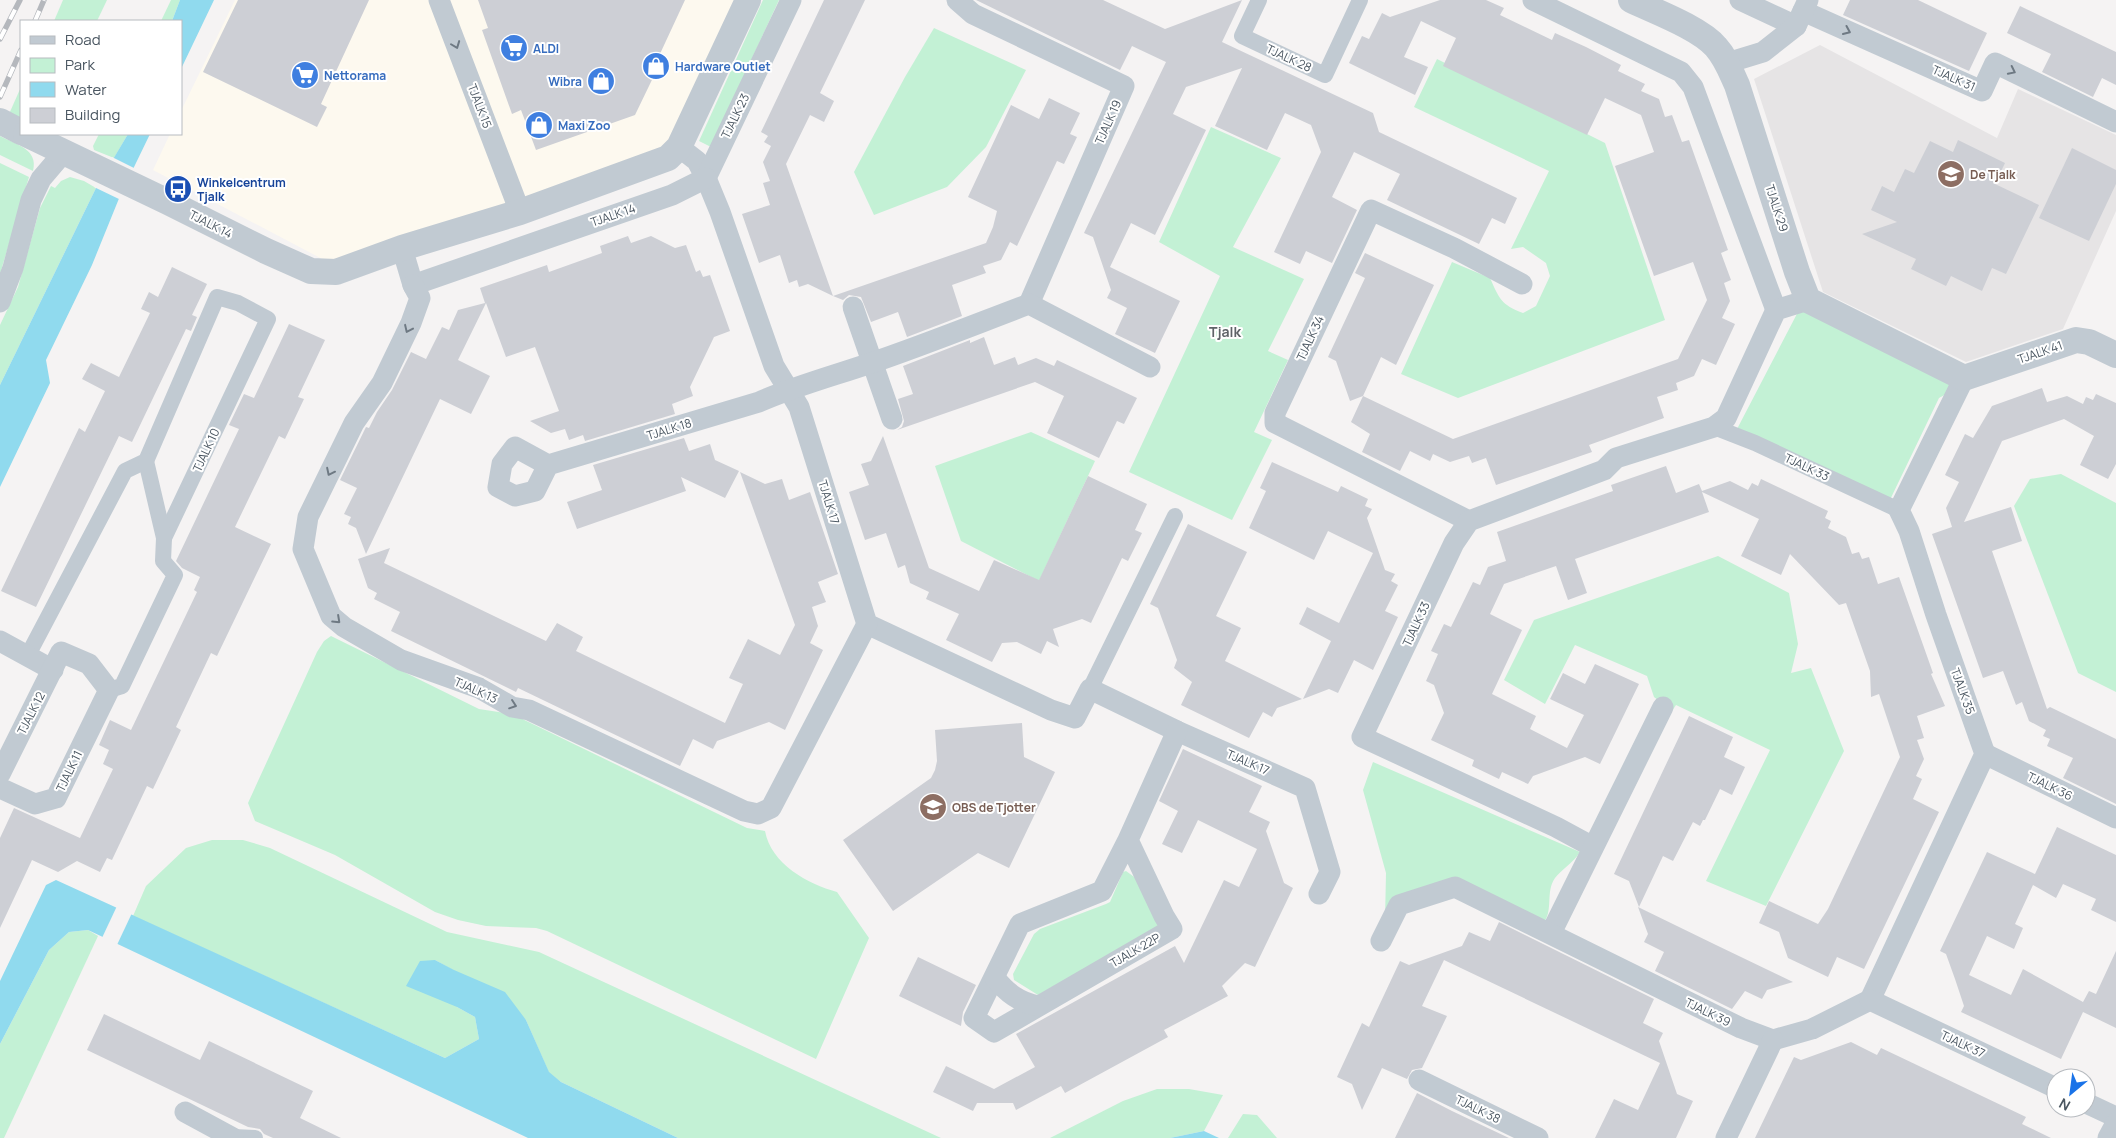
<svg xmlns="http://www.w3.org/2000/svg" width="2116" height="1138" font-family="Manrope,sans-serif">
	<rect width="100%" height="100%" fill="#f5f3f3"/>
	<!-- commercial -->
	<path fill="#fdf9ef" d="M235 0H750L678 151 328 262 153 170 170 134H181V111Z"/>
	<!-- education -->
	<path fill="#e6e4e5" d="M1820 45 1997 138 2018 89 2116 135V211L2063 329 1966 362 1823 292 1754 79Z"/>
	<!-- green -->
	<g fill="#c3f1d5">
		<path d="M63 0H107L97 21H54Z"/>
		<path d="M171 0H180L172 21H161Z"/>
		<path d="M763 0H779L711 147 699 141Z"/>
		<path d="M934 28 1026 70 986 147 947 187 874 215 854 172 905 77Z"/>
		<path d="M1437 59 1605 143 1665 320 1458 398 1401 374 1452 262 1490 278C1499 298 1501 305 1523 313L1536 306 1550 276 1546 263 1523 247 1511 249 1549 171 1414 107Z"/>
		<path d="M21 87V120L9 114Z"/>
		<path d="M1211 127 1281 158 1233 247 1304 279 1268 351 1288 360 1254 432 1272 440 1232 520 1129 472 1220 276 1159 242Z"/>
		<path d="M99 134H128L114 158 94 150 93 146Z"/>
		<path d="M0 136C15 144 39 149 33 171L0 155Z"/>
		<path d="M0 163 29 177 0 274Z"/>
		<path d="M70 177 84 181 96 188 0 385V325L18 287 40 208 51 186 55 188 61 181Z"/>
		<path d="M1800 308 1966 383 1939 398 1887 506 1736 431Z"/>
		<path d="M1031 432 1095 461 1039 581 961 541 935 466Z"/>
		<path d="M2061 474 2116 503V692L2078 673 2014 506 2030 479Z"/>
		<path d="M1718 556 1789 593 1798 644 1791 673 1811 668 1844 751 1766 906 1706 881 1770 750 1676 705 1672 711 1654 697 1647 676 1575 645 1545 704 1504 680 1534 620Z"/>
		<path d="M331 636 479 709 512 714 747 828 765 831C771 864 808 884 837 892L869 938 816 1059 547 931 536 928 486 926 458 920 435 912 335 855 255 821 248 803 317 652 324 641Z"/>
		<path d="M1373 762 1580 852C1573 863 1562 869 1555 878 1545 892 1554 910 1543 924L1453 887 1385 920 1386 873 1363 790Z"/>
		<path d="M212 840H243L270 848 447 932 539 952 941 1138H678L561 1082 549 1073 526 1020 453 970 435 960 457 1007 475 1017 479 1039 445 1058 133 916 146 886 186 848Z"/>
		<path d="M1126 871 1137 879 1159 927 1038 995 1014 980 1013 974 1034 934 1040 929 1106 904 1110 902 1123 872Z"/>
		<path d="M88 930 98 936 4 1138H0V1044L49 950 69 932Z"/>
		<path d="M1157 1089H1189L1223 1095 1204 1131 1170 1138H1050L1123 1101Z"/>
		<path d="M1243 1114 1257 1115 1277 1138H1228Z"/>
	</g>
	<!-- water -->
	<g fill="#90daee">
		<path d="M180 0H214L181 69V21H172Z"/>
		<path d="M128 134H150L120 196 92 265 46 360 50 383 0 487V385L96 188Z"/>
		<path d="M56 880 445 1058 479 1039 475 1017 457 1007 406 986 420 961 435 960 454 970 505 992 526 1020 549 1072 561 1082 678 1138H528L88 930 69 932 49 950 0 1044V981L46 885Z"/>
		<path d="M1204 1131 1219 1138H1170Z"/>
	</g>
	<!-- pier -->
	<g fill="#f5f3f3">
		<path d="M112 157 136 169 121 200 94 187Z"/>
		<path d="M117 906 132 913 116 947 101 940Z"/>
	</g>
	<!-- building -->
	<g fill="#cdcfd5">
		<path d="M238 0H369L321 104 327 107 317 127 203 72Z"/>
		<path d="M478 0H685L659 56 663 57 635 115 536 150 521 110 512 114 482 30 488 28Z"/>
		<path d="M824 0H865L820 93 834 101 824 122 810 115 786 164 833 296 808 284 799 287 797 280 789 283 780 255 759 263 742 214 770 205 763 183 770 181 763 162 771 146 764 142 768 136 761 132Z"/>
		<path d="M976 0H1103L1165 29 1242 0 1222 42 1373 113 1379 132 1517 198 1505 224 1492 218 1479 244 1387 200 1400 174 1354 152 1332 197 1357 210 1332 263 1306 251 1300 264 1274 252 1321 152 1311 125 1285 113 1267 150 1215 126 1242 68 1186 87 1173 114 1206 130 1155 235 1131 223 1110 267 1180 301 1155 353 1115 334 1127 308 1107 298 1111 290 1093 237 1084 233 1166 62 1132 46 1120 70Z"/>
		<path d="M1440 0H1486L1504 8 1500 15 1552 40 1555 33 1586 47 1621 65 1618 71 1645 84 1641 91 1659 99 1665 117 1672 115 1682 142 1689 140 1728 250 1721 253 1731 280 1724 283 1730 301 1722 318 1735 324 1716 365 1702 359 1694 376 1676 383 1678 390 1657 397 1664 418 1589 445 1592 452 1496 485 1486 458 1472 463 1469 456 1450 462 1433 454 1430 461 1410 451 1400 471 1362 452 1370 434 1351 422 1363 396 1350 401 1336 361 1328 357 1365 278 1355 273 1365 253 1434 285 1396 365 1381 357 1363 396 1453 439 1678 359 1707 300 1693 262 1654 276 1620 180 1615 166 1654 152 1641 115 1605 98 1587 135 1443 66 1456 38 1421 21 1404 57 1428 67 1415 95 1349 63 1362 36 1369 39 1382 13 1390 17Z"/>
		<path d="M1850 0H1918L1987 33 1969 71 1843 15Z"/>
		<path d="M2020 6 2116 52V85L2102 78 2093 97 2042 72 2051 54 2007 33Z"/>
		<path d="M1049 98 1080 113 1070 134 1077 137 1064 164 1057 161 1017 246 1010 242 1001 260 983 266 986 273 952 285 962 316 907 337 898 312 871 322 861 297 849 295 843 300 833 296 986 243 993 227 997 211 968 197 1011 105 1039 119Z"/>
		<path d="M1958 140 2005 163 1995 184 2039 205 2006 274 1992 268 1982 291 1951 276 1946 286 1911 269 1916 259 1862 234 1897 222 1871 210 1882 186 1894 192 1905 169 1914 173 1930 141 1953 152Z"/>
		<path d="M2072 148 2116 170V184L2089 241 2039 218Z"/>
		<path d="M628 236 631 243 651 236 675 248 686 245 696 272 700 270 703 277 710 275 730 331 714 337 690 387 693 396 672 404 675 414 585 441 583 435 569 440 565 429 551 433 530 421 559 411 535 347 506 357 486 303 458 360 490 376 471 414 440 399 366 554 356 528 348 524 351 517 344 514 357 488 340 480 365 429 366 427 369 428 377 412 392 390 411 352 426 359 442 327 449 330 458 310 485 303 480 288 547 265 549 272 602 253 600 246Z"/>
		<path d="M172 267 207 284 192 315 197 317 191 331 186 329 132 442 119 436 36 607 1 591 79 428 85 432 105 391 82 379 91 363 119 377 150 313 141 309 149 292 158 297Z"/>
		<path d="M289 324 325 340 298 397 304 399 285 439 279 436 235 527 271 544 255 577 217 656 211 653 176 727 181 730 153 789 147 786 112 860 107 858 100 872 77 861 58 872 32 860 0 928V838L14 808 80 838 113 769 103 764 109 750 99 745 110 720 131 730 197 592 194 590 200 577 182 568 176 561 239 429 229 425 244 394 254 398Z"/>
		<path d="M984 337 994 365 1015 357 1018 365 1036 358 1054 366 1057 360 1137 398 1124 424 1117 421 1099 458 1047 433 1064 396 1035 382 897 430 902 427 904 421 898 399 913 394 903 366 970 340V343Z"/>
		<path d="M2042 388 2047 402 2067 396 2083 404 2086 397 2093 400 2096 394 2116 403V464L2108 479 2080 465 2094 436 2064 419 2002 441 1964 522 2011 507 2022 541 1992 551 2047 709 2050 707 2116 739V804L2063 778 2073 758 2047 746 2050 739 2043 736 2046 730 2029 721 2022 702 2016 705 2003 671 1983 678 1932 534 1952 527 1946 508 1959 482 1945 475 1965 434 1973 438 1992 406Z"/>
		<path d="M883 436 929 568 979 591 994 560 1039 580 1088 476 1147 504 1135 530 1142 533 1128 561 1122 558 1091 623 1082 619 1053 629 1059 647 1047 641 1041 654 1017 642 1002 643 992 662 946 640 959 614 926 599 929 592 910 583 905 565 898 568 886 533 865 540 849 492 869 485 861 464 871 461Z"/>
		<path d="M684 438 689 451 710 444 715 460 739 471 725 498 681 477 686 491 577 529 567 502 602 490 593 465Z"/>
		<path d="M1272 462 1338 492 1341 486 1368 499 1365 506 1372 509 1367 518 1385 570 1395 574 1391 581 1398 585 1385 611 1398 617 1373 670 1354 660 1338 693 1329 689 1303 699 1331 641 1299 624 1307 607 1339 623 1373 553 1328 531 1314 560 1249 528 1266 491 1260 488Z"/>
		<path d="M1666 466 1676 493 1699 484 1702 491 1730 481 1748 490 1752 483 1758 486 1761 479 1828 511 1825 518 1831 521 1828 528 1846 537 1852 554 1859 552 1862 559 1869 557 1878 584 1899 577 1933 673 1931 674 1945 706 1917 716 1924 738 1917 740 1924 759 1916 776 1922 779 1913 799 1939 812 1864 969 1837 957 1828 977 1788 958 1779 932 1759 923 1769 901 1818 924 1828 909 1900 757 1879 694 1871 697 1870 671 1846 603 1839 605 1790 554 1781 575 1741 556 1759 519 1702 492 1709 512 1575 559 1587 593 1568 600 1556 566 1504 584 1490 614 1522 630 1492 694 1536 716 1530 729 1567 748 1584 715 1550 699 1563 673 1585 684 1595 664 1639 684 1600 764 1585 757 1533 776 1528 784 1502 772 1499 779 1472 766 1474 760 1431 740 1444 713 1434 685 1426 681 1438 654 1431 651 1444 624 1451 627 1473 582 1480 585 1488 567 1506 561 1497 532 1613 491 1611 485Z"/>
		<path d="M740 472 765 484 782 479 789 500 810 492 838 574 818 582 826 602 812 607 818 626 810 643 823 650 785 730 769 722 717 741 713 749 693 739 680 766 518 688 516 692 391 631 400 612 374 599 377 593 368 588 358 559 390 548 384 563 546 641 557 623 583 637 576 651 725 723 743 684 729 678 748 639 780 655 795 625Z"/>
		<path d="M1188 524 1247 552 1216 616 1241 628 1225 661 1302 699 1277 708 1272 717 1263 712 1249 738 1181 705 1192 682 1174 668 1177 660 1158 608 1150 604Z"/>
		<path d="M1689 716 1733 737 1724 757 1745 767 1732 795 1720 789 1705 820H1703L1700 826 1693 822 1673 861 1663 856 1639 907 1629 881 1614 874Z"/>
		<path d="M1022 723 1024 757 1055 772 1009 868 978 853 893 911 843 840 931 778 935 770 937 761 935 730Z"/>
		<path d="M1183 749 1262 786 1249 812 1270 822 1266 831 1284 883 1293 888 1255 967 1245 963 1222 986 1228 996 1164 1030 1168 1037 1065 1093 1061 1086 1016 1110 1013 1103H977L973 1111 933 1092 946 1066 994 1089 1035 1067 1016 1034 1175 946 1184 963 1224 880 1239 887 1257 849 1198 820 1182 853 1162 844 1178 811 1159 801Z"/>
		<path d="M2057 827 2116 855V922L2091 910 2096 899 2063 884 2056 898 2033 885 2015 924 2023 928 2014 949 1987 936 1969 975 2011 995 2023 969 2083 1002 2089 991 2096 994 2116 951V1028L2083 1012 2061 1059 1961 1012 1964 1006 1955 979 1946 954 1940 951 1987 852 2035 874Z"/>
		<path d="M1638 907 1716 945 1793 982 1767 990 1762 999 1745 991 1732 1009 1655 971 1664 952 1644 942 1648 934Z"/>
		<path d="M1499 922 1654 999 1643 1023 1663 1033 1659 1041 1677 1094 1693 1101 1676 1138H1595L1614 1099 1638 1110 1660 1063 1444 960 1422 1006 1447 1016 1422 1068 1412 1070 1407 1079 1382 1068 1362 1110 1352 1084 1337 1077 1362 1023 1369 1027 1400 961 1409 965 1462 946 1469 932 1490 941Z"/>
		<path d="M918 957 976 985 963 1012 961 1026 899 996Z"/>
		<path d="M104 1014 200 1060 209 1041 313 1091 300 1118 341 1138H273L264 1134 260 1129 248 1127 87 1050Z"/>
		<path d="M1851 1042 1877 1055 1881 1048 1898 1056 2026 1117 2022 1124 2051 1138H1755L1794 1057 1801 1060Z"/>
		<path d="M1417 1093 1452 1111 1509 1138H1395Z"/>
	</g>
	<g fill="none" stroke-linecap="round" stroke-linejoin="round">
		<!-- pedestrian -->
		<g stroke="#c1cad2" stroke-width="16">
			<path d="M1259 0 1242 36 1325 75 1360 0"/>
			<path d="M1714 427 1755 443 1899 510"/>
			<path d="M28 655 125 471 146 461 217 297 238 303 268 319 164 538"/>
			<path d="M1090 689 1175 516"/>
			<path d="M109 690 122 686 175 575 163 561 164 538 146 461"/>
			<path d="M233 1137 255 1138"/>
		</g>
		<!-- minor -->
		<g stroke="#c1cad2" stroke-width="21">
			<path d="M439 0 520 212"/>
			<path d="M957 0 973 14 1124 86 1029 304"/>
			<path d="M1533 0 1681 72 1693 87 1776 310"/>
			<path d="M1740 0 1796 26"/>
			<path d="M1803 11 1982 91 1995 63 2116 122"/>
			<path d="M1727 63 1763 52 1796 26 1808 0"/>
			<path d="M679 147 697 161 706 178 720 212 774 366 799 407 867 624 1051 710 1075 718 1090 689 1177 731 1305 788 1330 872 1319 894"/>
			<path d="M706 178 791 0"/>
			<path d="M402 248 413 285 672 195 706 178"/>
			<path d="M413 285 420 298 411 323 382 383 354 423 308 517 303 549 331 616 344 627 401 660 479 688 512 707 529 710 744 811 758 814 771 808 867 624"/>
			<path d="M0 302 13 268 31 200 41 179 64 152"/>
			<path d="M853 307 892 419"/>
			<path d="M548 465 535 491 515 496 498 487 502 464 515 447 548 465 759 402C795 386 833 376 871 363 924 345 976 324 1029 304L1150 367"/>
			<path d="M1469 521 1275 423V413L1371 210 1454 248 1522 284"/>
			<path d="M0 641 53 670"/>
			<path d="M1985 754 2116 818"/>
			<path d="M0 774 61 652 89 664 109 690 56 798 35 804 0 788"/>
			<path d="M1128 840 1164 916 1172 929 994 1032 974 1018 1020 924 1102 891 1128 840 1177 731"/>
			<path d="M1593 847 1556 827 1362 737 1454 543 1469 521 1604 470 1616 458 1714 427 1726 418 1776 310 1808 300"/>
			<path d="M1551 933 1663 707"/>
			<path d="M1381 941 1399 905 1455 887 1741 1028 1773 1040 1812 1029 1870 1000"/>
			<path d="M995 978C1007 993 1019 1002 1038 1006"/>
			<path d="M1870 1000 1985 754 1936 615 1909 531 1899 510 1964 378"/>
			<path d="M1870 1000 2056 1088"/>
			<path d="M1419 1080 1538 1138"/>
			<path d="M2086 1103 2116 1117"/>
			<path d="M185 1112 233 1138"/>
			<path d="M1726 1138 1773 1040"/>
			<path d="M2108 1138 2116 1123"/>
		</g>
		<!-- tertiary -->
		<g stroke="#c1cad2" stroke-width="26">
			<path d="M1631 0C1654 11 1700 28 1716 47 1726 58 1731 72 1737 85L1797 272 1808 300 1964 378 2076 340 2089 342 2116 355"/>
			<path d="M0 121 21 132"/>
			<path d="M26 134 168 202 266 251 311 271 336 272 402 248 520 212 668 158 679 147 748 0"/>
		</g>
		<!-- rail casing -->
		<g stroke="#b5b8bd" stroke-width="5.5">
			<g id="rail">
				<path d="M35 21 44 0"/>
				<path d="M0 39 20 0"/>
				<path d="M0 97 21 50"/>
			</g>
		</g>
		<!-- rail -->
		<use href="#rail" stroke="#fff" stroke-width="4" stroke-dasharray="11" stroke-linecap="butt"/>
	</g>
	<!-- one-way arrows -->
	<defs><path id="oneway-chevron" d="M-2-3.5L2.5 0L-2 3.5" fill="none" stroke-width="1.6" stroke-linecap="round" stroke-linejoin="round" transform="scale(1.25)"/></defs>
	<g stroke="#6e7983">
		<use href="#oneway-chevron" transform="translate(1847 31) rotate(24)"/>
		<use href="#oneway-chevron" transform="translate(456 45) rotate(69)"/>
		<use href="#oneway-chevron" transform="translate(2012 71) rotate(26)"/>
		<use href="#oneway-chevron" transform="translate(408 329) rotate(115)"/>
		<use href="#oneway-chevron" transform="translate(330 472) rotate(116)"/>
		<use href="#oneway-chevron" transform="translate(337 620) rotate(43)"/>
		<use href="#oneway-chevron" transform="translate(513 705) rotate(19)"/>
	</g>
	<!-- icons -->
	<defs>
		<g id="supermarket-disc" transform="scale(1.4375)"><circle r="9.5" fill="#3f7fe0" stroke="#fff"/><path d="M-6-5.5h2.5l.6 2H6L4.5 2H-2.5L-4.4-4H-6ZM-1.5 3.2a1.3 1.3 0 1 0 .1 0ZM3 3.2a1.3 1.3 0 1 0 .1 0Z" fill="#fff"/></g>
		<g id="shop-disc" transform="scale(1.4375)"><circle r="9.5" fill="#3f7fe0" stroke="#fff"/><path d="M-5-2.5h2.3a2.7 3.5 0 0 1 5.4 0H5L5.5 6h-11ZM-1.5-2.5h3a1.5 2.3 0 0 0-3 0Z" fill="#fff"/></g>
		<g id="school-disc" transform="scale(1.4375)"><circle r="9.5" fill="#8d6e63" stroke="#fff"/><path d="M0-5L7-2L0 1L-7-2ZM-4 1L0 2.5L4 1V4Q0 6-4 4Z" fill="#fff"/></g>
		<g id="bus-disc" transform="scale(1.4375)"><circle r="9.5" fill="#1a4fb4" stroke="#fff"/><path d="M-5-6H5V4H4V6H2V4H-2V6H-4V4H-5ZM-3.5-4V0h7V-4ZM-3.5 1.2v1.5H-2V1.2ZM2 1.2v1.5H3.5V1.2Z" fill="#fff"/></g>
	</defs>
	<g fill-rule="evenodd">
		<use href="#supermarket-disc" x="514" y="48"/>
		<use href="#shop-disc" x="656" y="66"/>
		<use href="#supermarket-disc" x="305" y="75"/>
		<use href="#shop-disc" x="601" y="81"/>
		<use href="#shop-disc" x="539" y="125"/>
		<use href="#school-disc" x="1951" y="174"/>
		<use href="#bus-disc" x="178" y="189"/>
		<use href="#school-disc" x="933" y="807"/>
	</g>
	<g text-anchor="middle" dominant-baseline="central" stroke-width="4" stroke-linejoin="round" paint-order="stroke">
		<!-- shop labels -->
		<g font-size="12" font-weight="bold" fill="#366cbe" stroke="#fff" text-anchor="start">
			<text x="533" y="48">ALDI</text>
			<text x="675" y="66">Hardware Outlet</text>
			<text x="324" y="75">Nettorama</text>
			<text x="582" y="81" text-anchor="end">Wibra</text>
			<text x="558" y="125">Maxi Zoo</text>
		</g>
		<!-- street labels -->
		<g font-size="12" fill="#4a5661" stroke="#fff">
			<text transform="translate(1289 58) rotate(25)">TJALK 28</text>
			<text transform="translate(1954 78) rotate(24)">TJALK 31</text>
			<text transform="translate(480 106) rotate(69)">TJALK 15</text>
			<text transform="translate(735 116) rotate(-64)">TJALK 23</text>
			<text transform="translate(1108 122) rotate(-66)">TJALK 19</text>
			<text transform="translate(1777 208) rotate(72)">TJALK 29</text>
			<text transform="translate(613 215) rotate(-19)">TJALK 14</text>
			<text transform="translate(211 224) rotate(27)">TJALK 14</text>
			<text transform="translate(1310 338) rotate(-65)">TJALK 34</text>
			<text transform="translate(2040 352) rotate(-19)">TJALK 41</text>
			<text transform="translate(669 429) rotate(-17)">TJALK 18</text>
			<text transform="translate(206 450) rotate(-65)">TJALK 10</text>
			<text transform="translate(1807 467) rotate(25)">TJALK 33</text>
			<text transform="translate(829 502) rotate(73)">TJALK 17</text>
			<text transform="translate(1416 624) rotate(-65)">TJALK 33</text>
			<text transform="translate(476 690) rotate(24)">TJALK 13</text>
			<text transform="translate(1963 691) rotate(70)">TJALK 35</text>
			<text transform="translate(31 713) rotate(-63)">TJALK 12</text>
			<text transform="translate(1248 762) rotate(23)">TJALK 17</text>
			<text transform="translate(69 771) rotate(-64)">TJALK 11</text>
			<text transform="translate(2050 786) rotate(26)">TJALK 36</text>
			<text transform="translate(1135 950) rotate(-30)">TJALK 22P</text>
			<text transform="translate(1708 1012) rotate(26)">TJALK 39</text>
			<text transform="translate(1963 1044) rotate(25)">TJALK 37</text>
			<text transform="translate(1478 1109) rotate(26)">TJALK 38</text>
		</g>
		<!-- education labels -->
		<g font-size="12" font-weight="bold" fill="#785e54" stroke="#fff" text-anchor="start">
			<text x="1970" y="174">De Tjalk</text>
			<text x="952" y="807">OBS de Tjotter</text>
		</g>
		<!-- transit labels -->
		<g font-size="12" font-weight="bold" fill="#164399" stroke="#fff" text-anchor="start">
			<text x="197" y="182">Winkelcentrum<tspan x="197" dy="14">Tjalk</tspan></text>
		</g>
		<!-- neighbourhood labels -->
		<g font-size="14" font-weight="bold" fill="#5f6368" stroke="#fff">
			<text x="1225" y="331">Tjalk</text>
		</g>
	</g>
	<!-- legend -->
	<rect x="20" y="20" width="162" height="115" fill="#ffffff" stroke="#b7bbc0"/>
	<rect x="30" y="36" width="25" height="8" fill="#c1cad2" stroke="#b7bbc0"/>
	<text x="65" y="45" font-size="15" fill="#4a5661">Road</text>
	<rect x="30" y="58" width="25" height="15" fill="#c3f1d5" stroke="#b7bbc0"/>
	<text x="65" y="70" font-size="15" fill="#4a5661">Park</text>
	<rect x="30" y="82" width="25" height="15" fill="#90daee" stroke="#b7bbc0"/>
	<text x="65" y="95" font-size="15" fill="#4a5661">Water</text>
	<rect x="30" y="108" width="25" height="15" fill="#cdcfd5" stroke="#b7bbc0"/>
	<text x="65" y="120" font-size="15" fill="#4a5661">Building</text>
	<!-- north arrow -->
	<g transform="translate(2071 1093) rotate(209)"><circle r="24" fill="#ffffff" stroke="#b7bbc0"/>
	<path d="M0-4L9 19L0 12L-9 19Z" fill="#1a73e8"/>
	<text y="-8" font-size="14" font-weight="bold" text-anchor="middle" fill="#4a5661">N</text>
	</g>
</svg>
